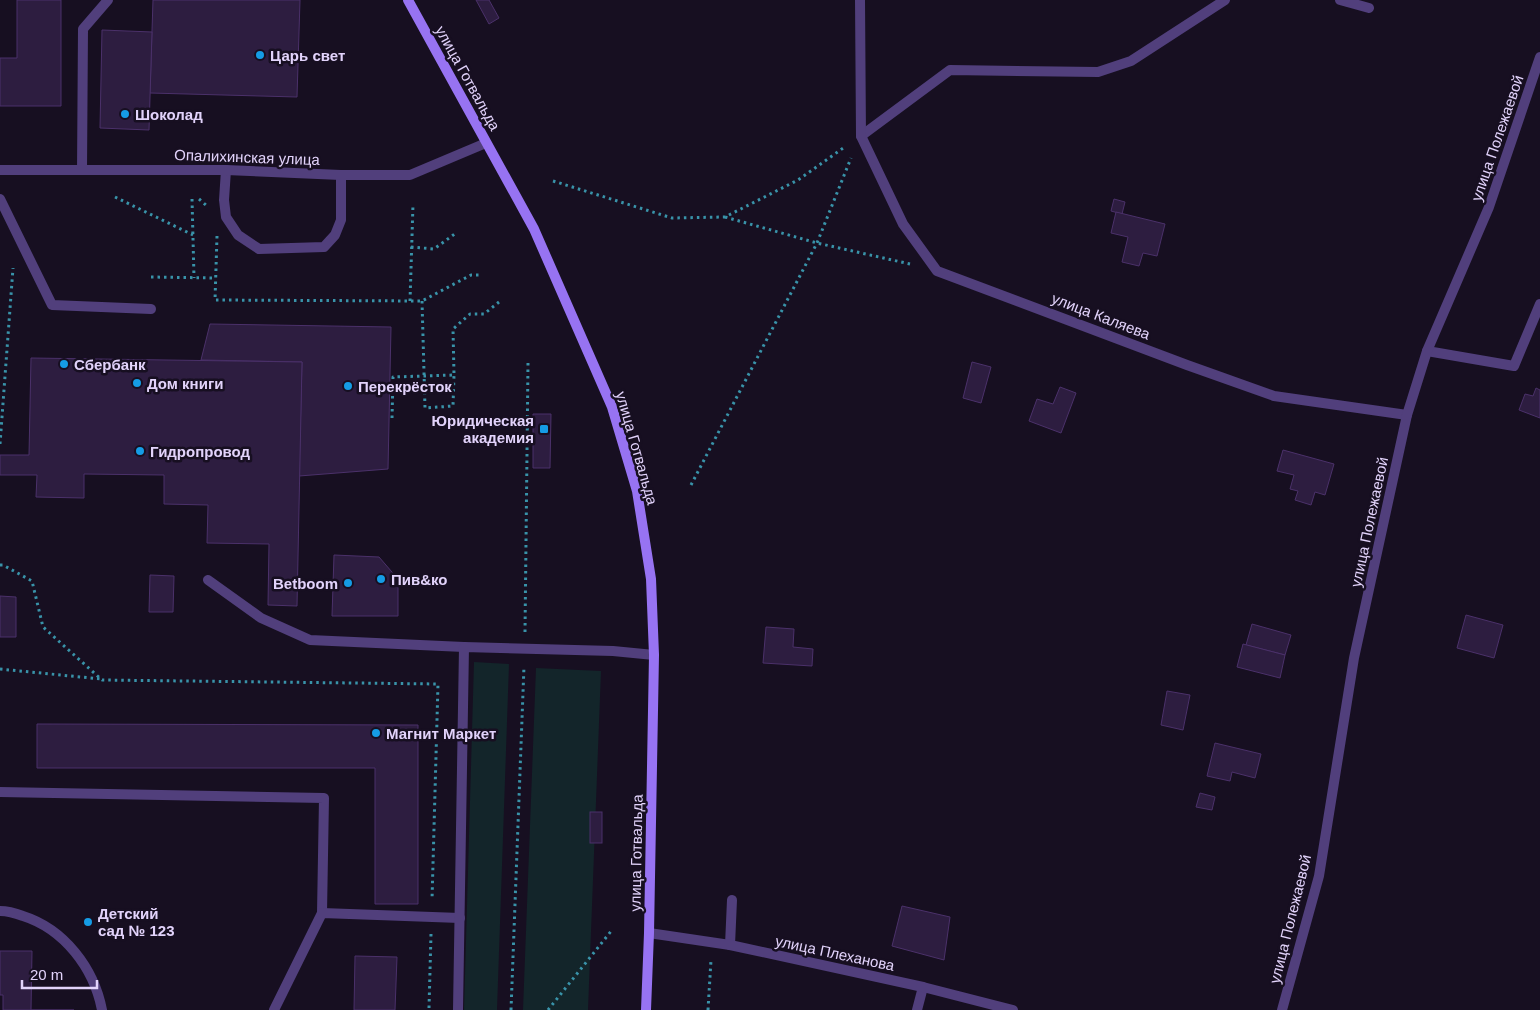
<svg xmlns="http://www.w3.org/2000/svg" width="1540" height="1010" font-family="Arial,sans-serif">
	<rect width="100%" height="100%" fill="#170f21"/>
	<!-- green -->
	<g fill="#13252a">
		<path d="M474 662 509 664 497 1010H464Z"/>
		<path d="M536 668 601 671 588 1010H523Z"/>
	</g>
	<!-- building -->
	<g fill="#2d1d40" stroke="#4b316a">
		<path d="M17 0H61V106H0V58H17Z"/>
		<path d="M153 0H300L297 97 150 93Z"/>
		<path d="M476 0H489L499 18 489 24Z"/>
		<path d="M102 30 152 32 149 130 100 128Z"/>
		<path d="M1114 199 1125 202 1122 214 1111 211Z"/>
		<path d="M1116 212 1165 224 1157 256 1143 253 1139 266 1122 262 1128 237 1111 233Z"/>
		<path d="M210 324 391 327 388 469 299 476 302 362 201 360Z"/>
		<path d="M31 358 302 362 297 606 268 605 269 544 207 543 208 505 164 504V475L84 474V498L36 497 37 475H0V455H29Z"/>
		<path d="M972 362 991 367 981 403 963 398Z"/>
		<path d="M1060 387 1076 393 1061 433 1029 421 1037 399 1053 404Z"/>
		<path d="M1536 388 1540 390V418L1519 410 1525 394 1533 396Z"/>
		<path d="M533 414H551L550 468H533Z"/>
		<path d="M1283 450 1334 464 1325 495 1315 492 1311 505 1295 500 1298 491 1290 489 1294 475 1277 471Z"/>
		<path d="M334 555 379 557 398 579V616H332Z"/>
		<path d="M150 575 174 576 173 612H149Z"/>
		<path d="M0 596 16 597V637H0Z"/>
		<path d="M1466 615 1503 625 1494 658 1457 648Z"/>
		<path d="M1252 624 1291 635 1285 655 1246 645Z"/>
		<path d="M766 627 794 629 793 647 813 649 812 666 763 663Z"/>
		<path d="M1243 644 1285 655 1280 678 1237 667Z"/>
		<path d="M1167 691 1190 695 1183 730 1161 725Z"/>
		<path d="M37 724 418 725V904H375V768H37Z"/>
		<path d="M1215 743 1261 754 1255 778 1232 772 1230 781 1207 776Z"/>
		<path d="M1200 793 1215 797 1212 810 1196 807Z"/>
		<rect x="590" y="812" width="12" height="31"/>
		<path d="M902 906 950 917 944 960 892 946Z"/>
		<path d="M0 951H32L31 1010H74H3V995H0Z"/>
		<path d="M355 956 397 957 395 1010H354Z"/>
	</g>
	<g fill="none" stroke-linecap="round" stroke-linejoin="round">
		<!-- path -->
		<g stroke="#3993a9" stroke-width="3" stroke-dasharray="2.5 4" stroke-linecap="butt">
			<path d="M553 181 672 218 725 217 798 180 846 146"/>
			<path d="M115 197 193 235"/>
			<path d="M192 199 194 278"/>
			<path d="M199 199 207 206"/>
			<path d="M725 217 817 243 910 264"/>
			<path d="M217 236 215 300 422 301 471 275H482"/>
			<path d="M411 247 434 249 456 233"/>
			<path d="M151 277 216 278"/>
			<path d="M410 301 413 204"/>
			<path d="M422 301 425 408 453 406 454 375"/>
			<path d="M392 418 393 377 454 375 453 329 470 314H484L499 302"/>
			<path d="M0 444 13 268"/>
			<path d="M691 485 817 243 851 158"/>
			<path d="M0 565H3L32 581 43 627 102 680 438 684 432 900"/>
			<path d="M525 632 528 363"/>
			<path d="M0 669 101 679"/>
			<path d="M429 1008 431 934"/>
			<path d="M511 1010 524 666"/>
			<path d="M548 1010 612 930"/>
			<path d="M708 1010 711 960"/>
		</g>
		<!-- service -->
		<g stroke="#513f7c" stroke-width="10">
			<path d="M1340 0 1369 8"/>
			<path d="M861 136 950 70 1098 72 1131 61 1225 0"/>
			<path d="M82 170 83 29 108 0"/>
			<path d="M226 170 224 200 226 217 238 235 259 249 324 247 335 235 341 220V175"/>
			<path d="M0 199 52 305 151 309"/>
			<path d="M1427 351 1514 366 1540 304"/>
			<path d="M208 580 261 618 310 640 464 647"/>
			<path d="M0 792 324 798 322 913"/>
			<path d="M0 911C8 911 15 913 23 916 64 929 94 968 102 1010"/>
			<path d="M730 945 732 900"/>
			<path d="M274 1010 322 913 460 918"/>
			<path d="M917 1010 923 987"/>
		</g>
		<!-- minor -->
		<g stroke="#513f7c" stroke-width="10">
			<path d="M860 0 861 136 903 224 937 271 1187 365 1274 396 1407 415"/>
			<path d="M649 933 730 945 923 987 1013 1010"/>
			<path d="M458 1010 464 647 613 651 654 655"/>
			<path d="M1282 1010 1319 876 1354 658 1407 415 1427 351 1489 207 1540 57"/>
		</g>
		<!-- tertiary -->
		<path stroke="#513f7c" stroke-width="10" d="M0 170H226L341 175H410L486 143"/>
		<!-- secondary -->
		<path stroke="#9773f2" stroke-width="10" d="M408 0 534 229 612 407 637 491 651 579 654 655 649 933 646 1010"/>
	</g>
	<!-- markers -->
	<g fill="#159ce5" stroke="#170f21" stroke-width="2">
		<circle cx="260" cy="55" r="5"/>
		<circle cx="125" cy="114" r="5"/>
		<circle cx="64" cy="364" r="5"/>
		<circle cx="137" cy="383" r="5"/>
		<circle cx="348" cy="386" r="5"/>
		<rect x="539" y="424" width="10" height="10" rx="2.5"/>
		<circle cx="140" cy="451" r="5"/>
		<circle cx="381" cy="579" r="5"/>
		<circle cx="348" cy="583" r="5"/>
		<circle cx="376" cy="733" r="5"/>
		<circle cx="88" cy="922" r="5"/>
	</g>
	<g text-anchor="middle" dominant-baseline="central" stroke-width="5" stroke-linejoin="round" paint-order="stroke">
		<!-- poi labels -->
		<g font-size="15" font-weight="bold" fill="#e2d3fb" stroke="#170f21" text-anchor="start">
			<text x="270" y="55">Царь свет</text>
			<text x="135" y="114">Шоколад</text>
			<text x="74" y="364">Сбербанк</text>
			<text x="147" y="383">Дом книги</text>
			<text x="358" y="386">Перекрёсток</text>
			<text x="534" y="420" text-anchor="end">Юридическая<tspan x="534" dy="17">академия</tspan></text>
			<text x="150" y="451">Гидропровод</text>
			<text x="391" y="579">Пив&amp;ко</text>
			<text x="338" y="583" text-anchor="end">Betboom</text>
			<text x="386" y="733">Магнит Маркет</text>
			<text x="98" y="913">Детский<tspan x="98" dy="17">сад № 123</tspan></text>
		</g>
		<!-- street labels -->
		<g font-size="15" fill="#e2d3fb" stroke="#170f21">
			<text transform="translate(468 78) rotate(61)">улица Готвальда</text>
			<text transform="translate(1497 138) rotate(-71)">улица Полежаевой</text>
			<text transform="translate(247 157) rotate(2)">Опалихинская улица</text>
			<text transform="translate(1101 316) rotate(21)">улица Каляева</text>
			<text transform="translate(637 448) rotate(74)">улица Готвальда</text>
			<text transform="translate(1369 522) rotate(-78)">улица Полежаевой</text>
			<text transform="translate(636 853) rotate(-89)">улица Готвальда</text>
			<text transform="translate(1290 919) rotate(-76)">улица Полежаевой</text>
			<text transform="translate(835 953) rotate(12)">улица Плеханова</text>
		</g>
	</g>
	<!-- scale -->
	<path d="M22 980v8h75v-8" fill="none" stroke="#e2d3fb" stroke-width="2.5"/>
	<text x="30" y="980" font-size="15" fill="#e2d3fb" stroke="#170f21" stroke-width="4" paint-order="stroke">20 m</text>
</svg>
